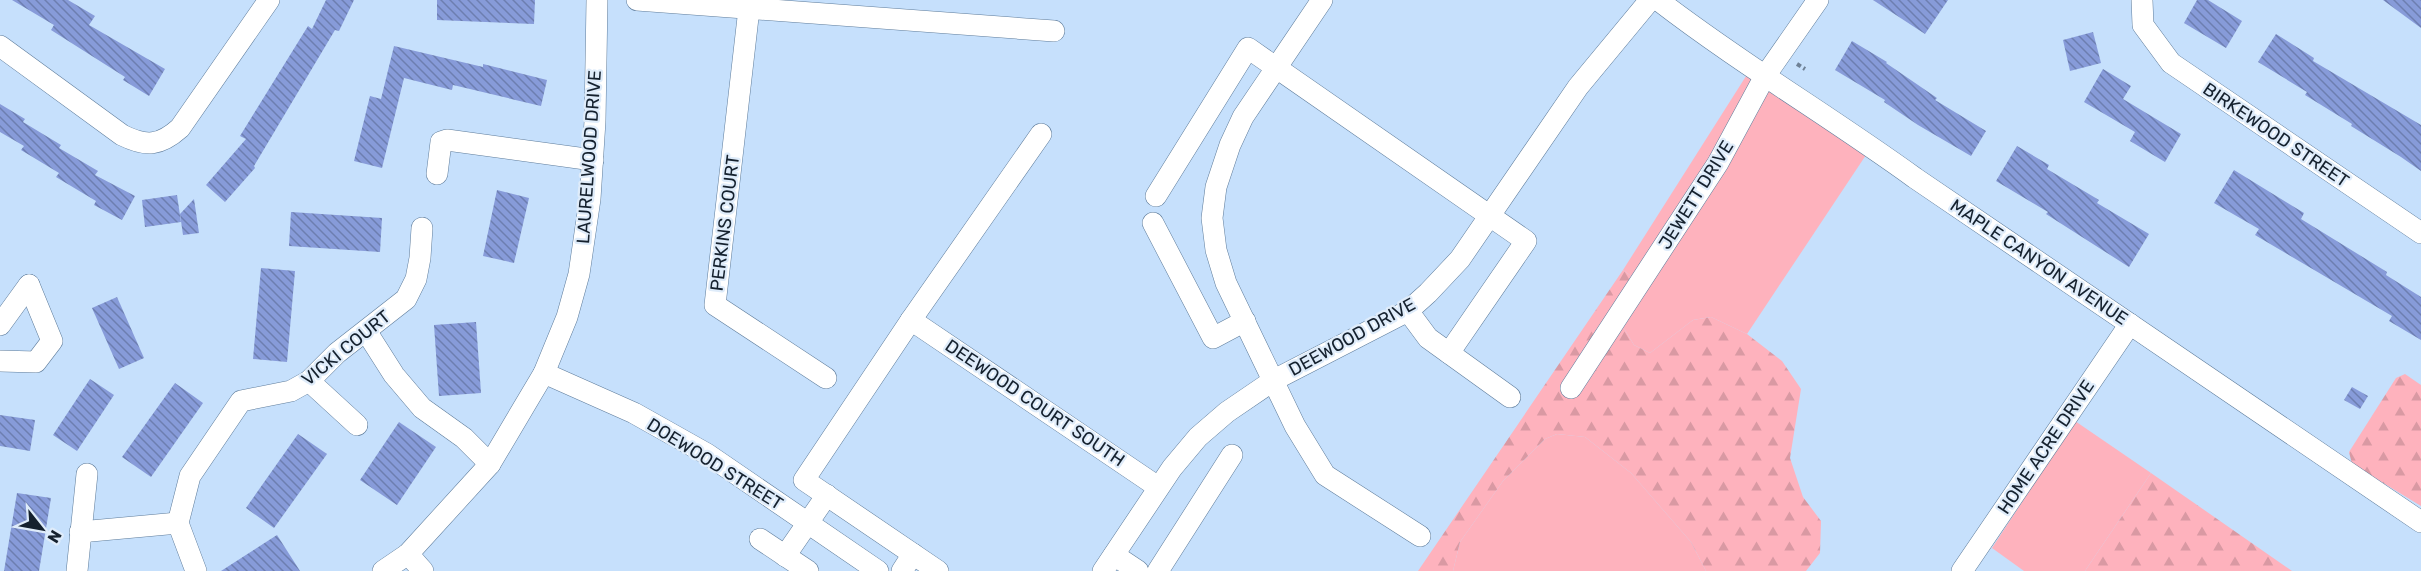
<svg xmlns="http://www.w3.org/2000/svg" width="2421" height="571" font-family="Rubik,sans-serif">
	<defs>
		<pattern id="forest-firs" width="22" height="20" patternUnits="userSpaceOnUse" patternTransform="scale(1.5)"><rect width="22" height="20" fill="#feb2bd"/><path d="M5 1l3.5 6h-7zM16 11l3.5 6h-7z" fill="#d999a3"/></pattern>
		<pattern id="building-back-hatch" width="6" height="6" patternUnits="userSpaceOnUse" patternTransform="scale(1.5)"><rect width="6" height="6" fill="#879bd9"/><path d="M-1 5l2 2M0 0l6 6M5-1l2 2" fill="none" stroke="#6d7eb0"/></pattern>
	</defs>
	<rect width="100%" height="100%" fill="#c6e0fc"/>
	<!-- green -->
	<g fill="#feb2bd">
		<path d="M1748 73 1866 155 1747 334 1711 317 1693 320 1650 353 1634 345 1620 322 1631 276 1623 270Z"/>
		<path d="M2075 421 2151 473 2085 571H2024L1992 548Z"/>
		<path d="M1557 434 1585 437 1631 473 1691 542 1706 571H1453L1460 542 1503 481 1545 439Z"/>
	</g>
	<!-- forest -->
	<g fill="url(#forest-firs)">
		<path d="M1623 270 1631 276 1620 322 1634 345 1650 353 1693 320 1711 317 1747 334 1782 361 1801 389 1790 458 1803 497 1821 521 1820 553 1806 571H1706L1691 542 1631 473 1585 437 1557 434 1545 439 1503 481 1460 542 1453 571H1418Z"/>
		<path d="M2405 374 2421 385V506L2352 464 2349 452 2396 378Z"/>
		<path d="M2151 473 2292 571H2085Z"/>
	</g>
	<!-- building -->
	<g fill="url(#building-back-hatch)">
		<path d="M12 0H68L95 16 89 25 165 69 149 96 123 80 125 77 51 30 54 25Z"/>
		<path d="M326 0H354L339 31 335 30 254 166 255 168 225 202 206 185 246 139 240 136 308 26 312 29Z"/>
		<path d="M437 0H535L534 24 437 20Z"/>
		<path d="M1873 0H1948L1925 34Z"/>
		<path d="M2197 0H2208L2242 21 2226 48 2184 23Z"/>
		<path d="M2383 0H2421V28Z"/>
		<path d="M2093 32 2101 63 2070 71 2063 40Z"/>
		<path d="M2276 34 2314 58 2313 61 2421 125V171L2401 157 2351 126 2352 124 2305 95 2307 92 2258 62Z"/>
		<path d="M1852 41 1887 62 1886 63 1937 98 1935 100 1986 131 1971 156 1918 125 1884 102 1885 100 1835 70Z"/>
		<path d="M394 46 483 67V64L547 80 541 106 453 85 452 90 404 78 382 168 354 161 370 96 381 99Z"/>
		<path d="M2103 69 2131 86 2123 99 2181 134 2165 162 2130 141 2135 132 2084 102Z"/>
		<path d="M0 104 25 119 23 122 61 145 59 148 98 171 95 175 135 196 122 220 94 205 96 201 56 177 59 173 21 150 24 146 0 132Z"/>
		<path d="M2017 146 2049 165 2047 169 2099 200 2097 203 2149 234 2129 267 2046 214 2048 212 1996 181Z"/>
		<path d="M2234 170 2304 213 2301 219 2387 272 2386 275 2421 297V340L2389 321 2392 316 2255 235 2259 229 2214 203Z"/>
		<path d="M497 190 529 198 514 263 483 256Z"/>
		<path d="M177 195 181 222 145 227 142 200Z"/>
		<path d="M194 199 199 233 183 235 180 214Z"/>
		<path d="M291 212 382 218 380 252 289 246Z"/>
		<path d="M261 268 295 271 287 362 253 359Z"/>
		<path d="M117 297 144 358 119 369 92 308Z"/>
		<path d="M476 322 481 393 439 396 434 325Z"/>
		<path d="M90 379 114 395 77 451 53 435Z"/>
		<path d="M175 383 203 403 151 477 122 457Z"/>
		<path d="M2352 387 2368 396 2360 409 2344 400Z"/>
		<path d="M0 415 35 420 30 451 0 446Z"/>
		<path d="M399 422 436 447 397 505 360 480Z"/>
		<path d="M298 434 327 454 274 528 246 508Z"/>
		<path d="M17 493 51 498 39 571H4Z"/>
		<path d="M277 535 300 571H221Z"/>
	</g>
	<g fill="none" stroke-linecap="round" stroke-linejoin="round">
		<!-- minor casing -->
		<g stroke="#5e7c9b" stroke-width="22">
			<g id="minor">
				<path d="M637 0 1054 31"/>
				<path d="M750 0 715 305 826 378"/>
				<path d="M1322 0 1243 117 1230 145 1216 187 1212 218 1216 250 1226 283 1295 426 1325 475 1420 536"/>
				<path d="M1658 0C1741 64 1831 117 1915 178L2421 522"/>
				<path d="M2142 0 2143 25 2171 63 2421 233"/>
				<path d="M0 46 122 135C146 147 160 146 180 128L269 0"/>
				<path d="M437 174 441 142 447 140 593 160"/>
				<path d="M1156 196 1248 48 1526 241 1449 353"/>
				<path d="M1153 223 1213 338 1245 321"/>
				<path d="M1408 311 1428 338 1510 397"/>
				<path d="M911 320 1158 487"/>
				<path d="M0 325 29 285"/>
				<path d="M366 331 394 375 422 408 464 438 490 464"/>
				<path d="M0 361 36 362 52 341 29 285"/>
				<path d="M544 373 634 413 707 454 878 571"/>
				<path d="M309 381 357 425"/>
				<path d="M1571 388 1718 163 1765 76 1818 0"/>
				<path d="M80 532 178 523"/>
				<path d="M760 539 808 571"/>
				<path d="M408 554 423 571"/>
				<path d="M1114 555 1138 571"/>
				<path d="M785 556 827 495"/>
				<path d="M77 571 87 474"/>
				<path d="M196 571 178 523 190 476 241 401 291 391 309 381 337 353 406 299 416 279 420 258 422 228"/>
				<path d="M383 571 408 554 490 464 544 373 567 317 579 274 590 199 595 121 597 0"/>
				<path d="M902 571 913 554"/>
				<path d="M938 571 804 480 911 320 1041 134"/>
				<path d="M1103 571 1172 468 1198 437 1227 412 1274 380 1408 311 1428 293 1460 259 1578 87 1650 0"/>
				<path d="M1158 571 1232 455"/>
				<path d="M1962 571 2130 324"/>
			</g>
		</g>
		<!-- path -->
		<path stroke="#6e8196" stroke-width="4" stroke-dasharray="4.5 3" stroke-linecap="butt" d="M1797 64 1805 69"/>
		<!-- minor -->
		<use href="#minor" stroke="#fff" stroke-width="21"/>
	</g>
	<g text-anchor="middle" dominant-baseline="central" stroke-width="4.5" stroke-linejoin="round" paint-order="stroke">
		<!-- street labels -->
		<g font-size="18" fill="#15212e" stroke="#dfecfa">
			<text transform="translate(2276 135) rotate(34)">BIRKEWOOD STREET</text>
			<text transform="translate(589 157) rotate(-86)">LAURELWOOD DRIVE</text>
			<text transform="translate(1696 195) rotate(-58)">JEWETT DRIVE</text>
			<text transform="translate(725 223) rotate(-83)">PERKINS COURT</text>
			<text transform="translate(2039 262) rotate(34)">MAPLE CANYON AVENUE</text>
			<text transform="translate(1352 337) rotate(-29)">DEEWOOD DRIVE</text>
			<text transform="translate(346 348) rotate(-39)">VICKI COURT</text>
			<text transform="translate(1035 403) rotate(34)">DEEWOOD COURT SOUTH</text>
			<text transform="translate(2046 447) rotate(-56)">HOME ACRE DRIVE</text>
			<text transform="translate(715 464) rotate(32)">DOEWOOD STREET</text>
		</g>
	</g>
	<!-- north arrow -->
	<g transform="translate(42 529) rotate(121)" stroke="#dfecfa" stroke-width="4.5" paint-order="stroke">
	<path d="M0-4.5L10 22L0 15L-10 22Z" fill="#15212e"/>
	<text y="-9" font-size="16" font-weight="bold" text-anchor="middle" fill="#15212e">N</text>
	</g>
</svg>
